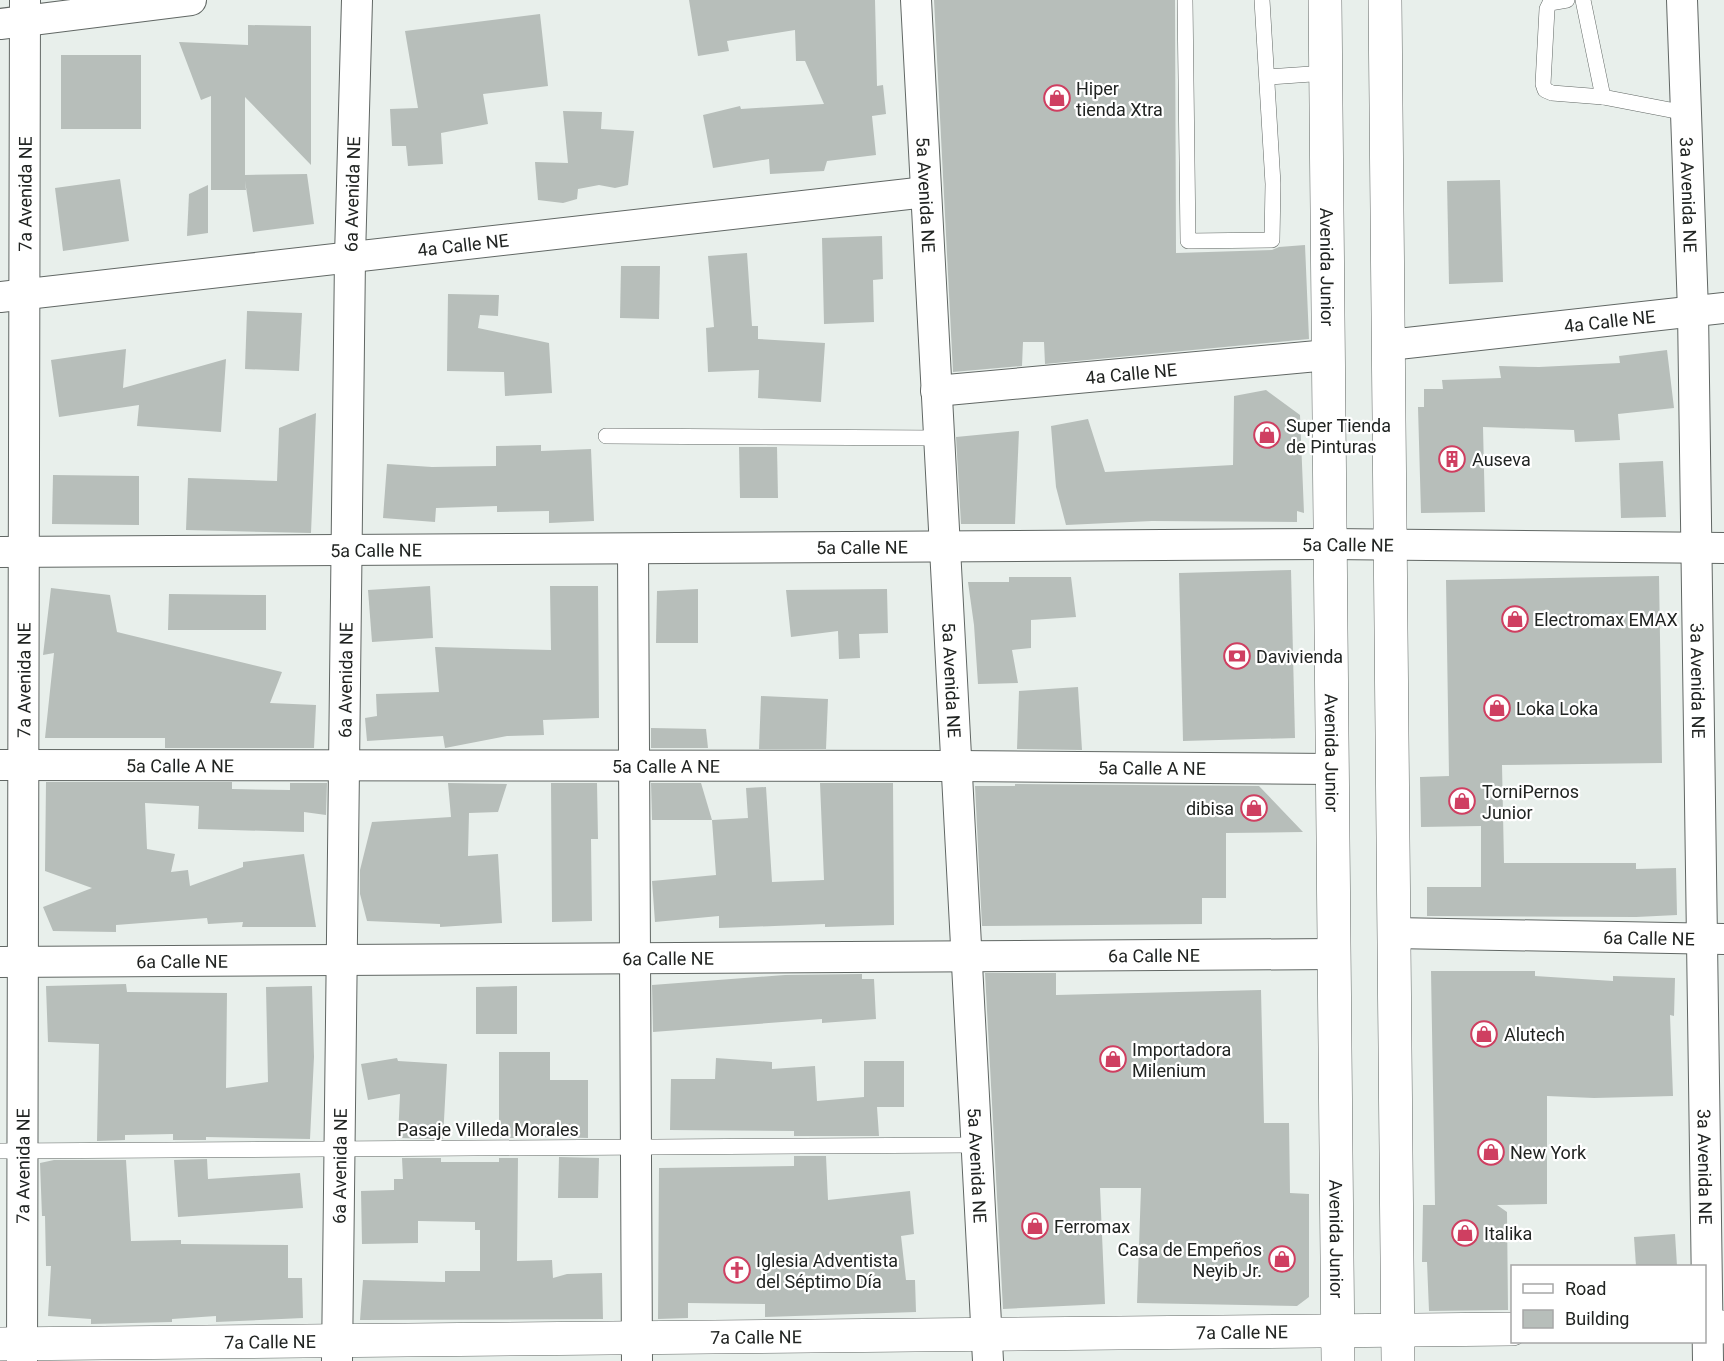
<svg xmlns="http://www.w3.org/2000/svg" width="1724" height="1361" font-family="Roboto,sans-serif">
	<rect width="100%" height="100%" fill="#e8efeb"/>
	<!-- building -->
	<g fill="#b7beba">
		<path d="M689 0H875L877 86 883 85 886 114 872 116 876 155 827 161 824 171 770 174 769 159 713 168 703 115 740 106 741 109 824 104 805 61H796L795 30 727 41 729 51 698 56Z"/>
		<path d="M934 0H1175L1176 253 1272 250 1279 247 1305 245 1309 339 1045 364 1044 342H1023L1022 366 953 372Z"/>
		<path d="M540 14 548 86 483 94 488 124 441 133 443 164 408 166 406 146H392L390 109 418 108 405 31Z"/>
		<path d="M248 25 311 26V165L245 97V175L307 174 314 224 253 232 245 181 246 190H211V96L201 100 179 42 248 45Z"/>
		<rect x="61" y="55" width="80" height="74"/>
		<path d="M563 111 602 112 601 129 634 131 628 185 615 188 599 185 578 189 577 199 563 203 538 200 535 162 568 163Z"/>
		<path d="M120 179 129 241 63 251 55 188Z"/>
		<path d="M1500 180 1503 282 1449 284 1447 181Z"/>
		<path d="M208 185V233L187 236 189 194Z"/>
		<path d="M882 236 883 279 873 280 874 322 824 324 822 238Z"/>
		<path d="M747 253 752 326H758V339L825 343 821 402 758 398 759 370 708 372 706 328 714 327 708 256Z"/>
		<path d="M621 266H660L659 319 620 318Z"/>
		<path d="M448 294 499 295 498 316 480 315 478 328 549 343 552 393 505 396 504 372 447 371Z"/>
		<path d="M247 311 302 313 299 371 245 369Z"/>
		<path d="M126 349 123 388 226 359 221 432 137 426 139 405 59 417 51 360Z"/>
		<path d="M1667 350 1674 408 1618 414 1620 440 1575 442 1574 430 1483 427 1485 512 1421 513 1418 407H1424V389H1443L1442 380 1501 378 1499 366 1539 367 1620 363 1619 356Z"/>
		<path d="M1266 390 1300 415 1304 513 1297 511V522L1152 521 1066 525 1056 487 1051 426 1088 419 1105 472 1233 465 1234 396Z"/>
		<path d="M316 413 311 533 186 530 188 478 277 481 279 428Z"/>
		<path d="M1019 431 1015 524H961L956 437Z"/>
		<path d="M541 445V451L591 449 594 521 549 523V511L497 512V506L436 508 435 522 383 518 387 464 432 467 496 466V446Z"/>
		<path d="M739 447H777L778 498H740Z"/>
		<path d="M1663 461 1666 517 1621 518 1619 463Z"/>
		<path d="M53 475 139 476V525L52 524Z"/>
		<path d="M1291 570 1295 738 1183 741 1179 573Z"/>
		<path d="M1659 576 1662 763 1502 765 1504 863H1636V869L1676 868 1677 915 1636 917 1427 916V887H1481V826L1421 827 1420 777 1449 776 1446 580Z"/>
		<path d="M1009 577H1071L1076 617 1031 620V648L1012 650 1018 683 978 684 974 625 968 582H1009Z"/>
		<path d="M430 586 433 638 372 642 368 590Z"/>
		<path d="M550 586H598L599 718 543 720 544 735 507 736 445 748 443 736 367 741 365 718 377 716 376 694 439 692 435 647 551 650Z"/>
		<path d="M51 588 110 595 117 632 282 672 270 703 316 705 314 748H165V738H45L54 653 43 655Z"/>
		<path d="M698 589V643H656L657 591Z"/>
		<path d="M887 589 888 633 859 634 860 658 839 659 838 631 791 637 786 590Z"/>
		<path d="M169 594 266 595V630H168Z"/>
		<path d="M1078 687 1082 750 1017 749 1019 691Z"/>
		<path d="M761 696 828 699 826 749H759Z"/>
		<path d="M651 728 706 729 708 748H651Z"/>
		<path d="M46 782H232V789L290 790V783H327L326 815 304 812V832L198 829 199 806 145 803 147 849 175 854 171 872 188 870 190 886 243 867V862L304 854 316 927H242L243 922 208 924 207 918 116 925V932L53 931 43 907 92 888 45 871Z"/>
		<path d="M448 783 507 784 498 812 469 813 468 856 498 854 502 923 440 927V924L367 921 360 894V870L372 822 451 817Z"/>
		<path d="M551 783H597L598 839H591L592 921 552 922Z"/>
		<path d="M651 783H701L712 820H652Z"/>
		<path d="M820 783H893L894 925 825 927V924L719 928V916L655 922 652 881 716 875 712 820 748 818 746 788 766 787 772 882 824 880Z"/>
		<path d="M1015 784 1259 786 1303 832 1226 833V898H1202V924L982 926 975 786H1015Z"/>
		<path d="M1431 971H1535V976L1613 981V976L1675 978 1674 1016 1670 1015 1673 1096 1594 1098 1547 1096V1204L1497 1205 1507 1212 1508 1310 1429 1311 1427 1262H1422L1423 1205H1435Z"/>
		<path d="M985 973H1056V995L1261 990 1264 1123H1289L1290 1193 1309 1194V1297L1297 1306 1137 1303 1141 1188H1100L1105 1304 1003 1309Z"/>
		<path d="M862 974V979H874L876 1019 822 1023V1019L653 1032 652 985 785 975Z"/>
		<path d="M126 984 127 992 227 993 226 1088 268 1082 266 987 312 986 314 1057 310 1139 206 1137V1140H173V1134L125 1135V1140L97 1141 99 1044 48 1042 46 986Z"/>
		<path d="M517 986V1034H476V987Z"/>
		<path d="M499 1052H550V1080H588V1138L518 1136V1138H499Z"/>
		<path d="M397 1058 398 1061 447 1064 443 1139 398 1138 400 1094 368 1100 361 1064Z"/>
		<path d="M716 1058 772 1062V1069L815 1066 817 1101 864 1097V1061H904V1107H877L879 1136H794V1131L670 1130 671 1079H715Z"/>
		<path d="M794 1156H826L828 1200 910 1191 914 1234 901 1236 906 1280H915L916 1312 765 1317V1304L688 1303V1318L658 1319 659 1168 794 1166Z"/>
		<path d="M559 1157 599 1158 598 1198H558Z"/>
		<path d="M402 1158H441V1162H499V1158H518L517 1261 552 1260 553 1278 567 1274 602 1273 603 1319 360 1320 363 1280 445 1282V1271H480V1230H475V1222L418 1221V1243L362 1244 361 1191 394 1190V1179H403Z"/>
		<path d="M207 1159 208 1179 300 1173 303 1208 178 1217 174 1160Z"/>
		<path d="M54 1160H126L131 1241 181 1240V1244L288 1245V1278H302L303 1318 216 1322V1316L172 1319V1322L91 1324V1319L48 1316 51 1266H46L45 1216H42L40 1163Z"/>
		<path d="M1675 1234 1677 1266H1636L1634 1237Z"/>
	</g>
	<g fill="none" stroke-linecap="round" stroke-linejoin="round">
		<!-- service casing -->
		<g stroke="#616764" stroke-width="16">
			<g id="service">
				<path d="M1185 0 1188 241 1272 240 1273 184 1262 0"/>
				<path d="M1567 0 1550 3 1547 9 1543 84 1545 90 1552 93 1603 97"/>
				<path d="M1583 0 1603 97 1686 113"/>
				<path d="M1268 77 1326 73"/>
				<path d="M606 436 939 438"/>
				<path d="M0 1151 976 1145"/>
			</g>
		</g>
		<!-- minor casing -->
		<g stroke="#616764" stroke-width="32">
			<g id="minor">
				<path id="s1" d="M916 0 988 1361"/>
				<path id="s2" d="M1682 0 1693 311 1708 1361"/>
				<path d="M0 24 191 0"/>
				<path id="s3" d="M0 297 926 192"/>
				<path id="s4" d="M1389 345 1724 308"/>
				<path id="s5" d="M936 391 1328 355"/>
				<path d="M633 549 637 1361"/>
				<path id="s6" d="M0 552 1330 544 1724 548"/>
				<path id="s7" d="M0 765 956 766 1332 769"/>
				<path id="s8" d="M1394 933 1724 939"/>
				<path id="s9" d="M0 962 1334 954"/>
				<path id="s10" d="M22 1361 25 0"/>
				<path id="s11" d="M337 1361 350 257 357 0"/>
			</g>
		</g>
		<!-- tertiary casing -->
		<g stroke="#616764" stroke-width="34">
			<g id="tertiary">
				<path d="M1704 1328 1724 1327"/>
				<path id="s12" d="M0 1344 1512 1329"/>
			</g>
		</g>
		<!-- secondary casing -->
		<g stroke="#616764" stroke-width="34">
			<g id="secondary">
				<path id="s13" d="M1325 0 1338 1361"/>
				<path d="M1385 0 1398 1361"/>
			</g>
		</g>
		<!-- service -->
		<use href="#service" stroke="#fff" stroke-width="15"/>
		<!-- minor -->
		<use href="#minor" stroke="#fff" stroke-width="30"/>
		<!-- tertiary -->
		<use href="#tertiary" stroke="#fff" stroke-width="33"/>
		<!-- secondary -->
		<use href="#secondary" stroke="#fff" stroke-width="33"/>
	</g>
	<!-- icons -->
	<defs>
		<g id="shop-ring" transform="scale(1.35)"><circle r="9.5" fill="#fff" stroke="#cf3f61" stroke-width="1.5"/><path d="M-5-2.5h2.3a2.7 3.5 0 0 1 5.4 0H5L5.5 6h-11ZM-1.5-2.5h3a1.5 2.3 0 0 0-3 0Z" fill="#cf3f61"/></g>
		<g id="building-ring" transform="scale(1.35)"><circle r="9.5" fill="#fff" stroke="#cf3f61" stroke-width="1.5"/><path d="M-4-6H4V6H1V3H-1V6H-4ZM-2.5-4.3h1.7v1.8h-1.7ZM.8-4.3h1.7v1.8H.8ZM-2.5-1h1.7V.8h-1.7ZM.8-1h1.7V.8H.8Z" fill="#cf3f61"/></g>
		<g id="bank-ring" transform="scale(1.35)"><circle r="9.5" fill="#fff" stroke="#cf3f61" stroke-width="1.5"/><path d="M-6-4H6V4H-6ZM0-2.3a2.3 2.3 0 1 0 0 4.6a2.3 2.3 0 1 0 0-4.6Z" fill="#cf3f61"/></g>
		<g id="church-ring" transform="scale(1.35)"><circle r="9.5" fill="#fff" stroke="#cf3f61" stroke-width="1.5"/><path d="M-1.2-6h2.4v3.5h3.3v2.4h-3.3V6h-2.4V-.1h-3.3v-2.4h3.3Z" fill="#cf3f61"/></g>
	</defs>
	<g fill-rule="evenodd">
		<use href="#shop-ring" x="1057" y="98"/>
		<use href="#shop-ring" x="1267" y="435"/>
		<use href="#building-ring" x="1452" y="459"/>
		<use href="#shop-ring" x="1515" y="619"/>
		<use href="#bank-ring" x="1237" y="656"/>
		<use href="#shop-ring" x="1497" y="708"/>
		<use href="#shop-ring" x="1462" y="801"/>
		<use href="#shop-ring" x="1254" y="808"/>
		<use href="#shop-ring" x="1484" y="1034"/>
		<use href="#shop-ring" x="1113" y="1059"/>
		<use href="#shop-ring" x="1491" y="1152"/>
		<use href="#shop-ring" x="1035" y="1226"/>
		<use href="#shop-ring" x="1465" y="1233"/>
		<use href="#shop-ring" x="1282" y="1259"/>
		<use href="#church-ring" x="737" y="1270"/>
	</g>
	<g text-anchor="middle" dominant-baseline="central" stroke-width="4.5" stroke-linejoin="round" paint-order="stroke">
		<!-- poi labels -->
		<g font-size="18" fill="#212422" stroke="#fff" text-anchor="start">
			<text x="1076" y="88">Hiper<tspan x="1076" dy="21">tienda Xtra</tspan></text>
			<text x="1286" y="425">Super Tienda<tspan x="1286" dy="21">de Pinturas</tspan></text>
			<text x="1472" y="459">Auseva</text>
			<text x="1534" y="619">Electromax EMAX</text>
			<text x="1256" y="656">Davivienda</text>
			<text x="1516" y="708">Loka Loka</text>
			<text x="1482" y="791">TorniPernos<tspan x="1482" dy="21">Junior</tspan></text>
			<text x="1234" y="808" text-anchor="end">dibisa</text>
			<text x="1504" y="1034">Alutech</text>
			<text x="1132" y="1049">Importadora<tspan x="1132" dy="21">Milenium</tspan></text>
			<text x="1510" y="1152">New York</text>
			<text x="1054" y="1226">Ferromax</text>
			<text x="1484" y="1233">Italika</text>
			<text x="1262" y="1249" text-anchor="end">Casa de Empeños<tspan x="1262" dy="21">Neyib Jr.</tspan></text>
			<text x="756" y="1260">Iglesia Adventista<tspan x="756" dy="21">del Séptimo Día</tspan></text>
		</g>
		<!-- street labels -->
		<g font-size="18" fill="#212422" stroke="#fff">
			<text stroke="none"><textPath href="#s10" startOffset="1167">7a Avenida NE</textPath></text>
			<text stroke="none"><textPath href="#s11" startOffset="1167">6a Avenida NE</textPath></text>
			<text stroke="none"><textPath href="#s1" startOffset="195">5a Avenida NE</textPath></text>
			<text stroke="none"><textPath href="#s2" startOffset="195">3a Avenida NE</textPath></text>
			<text stroke="none"><textPath href="#s3" startOffset="466">4a Calle NE</textPath></text>
			<text stroke="none"><textPath href="#s13" startOffset="267">Avenida Junior</textPath></text>
			<text stroke="none"><textPath href="#s4" startOffset="222">4a Calle NE</textPath></text>
			<text stroke="none"><textPath href="#s5" startOffset="196">4a Calle NE</textPath></text>
			<text stroke="none"><textPath href="#s6" startOffset="1348">5a Calle NE</textPath></text>
			<text stroke="none"><textPath href="#s6" startOffset="862">5a Calle NE</textPath></text>
			<text stroke="none"><textPath href="#s6" startOffset="376">5a Calle NE</textPath></text>
			<text stroke="none"><textPath href="#s11" startOffset="681">6a Avenida NE</textPath></text>
			<text stroke="none"><textPath href="#s1" startOffset="681">5a Avenida NE</textPath></text>
			<text stroke="none"><textPath href="#s2" startOffset="681">3a Avenida NE</textPath></text>
			<text stroke="none"><textPath href="#s10" startOffset="681">7a Avenida NE</textPath></text>
			<text stroke="none"><textPath href="#s13" startOffset="753">Avenida Junior</textPath></text>
			<text stroke="none"><textPath href="#s7" startOffset="180">5a Calle A NE</textPath></text>
			<text stroke="none"><textPath href="#s7" startOffset="666">5a Calle A NE</textPath></text>
			<text stroke="none"><textPath href="#s7" startOffset="1152">5a Calle A NE</textPath></text>
			<text stroke="none"><textPath href="#s8" startOffset="255">6a Calle NE</textPath></text>
			<text stroke="none"><textPath href="#s9" startOffset="1154">6a Calle NE</textPath></text>
			<text stroke="none"><textPath href="#s9" startOffset="668">6a Calle NE</textPath></text>
			<text stroke="none"><textPath href="#s9" startOffset="182">6a Calle NE</textPath></text>
			<text x="488" y="1129">Pasaje Villeda Morales</text>
			<text stroke="none"><textPath href="#s10" startOffset="195">7a Avenida NE</textPath></text>
			<text stroke="none"><textPath href="#s11" startOffset="195">6a Avenida NE</textPath></text>
			<text stroke="none"><textPath href="#s1" startOffset="1167">5a Avenida NE</textPath></text>
			<text stroke="none"><textPath href="#s2" startOffset="1167">3a Avenida NE</textPath></text>
			<text stroke="none"><textPath href="#s13" startOffset="1239">Avenida Junior</textPath></text>
			<text stroke="none"><textPath href="#s12" startOffset="1242">7a Calle NE</textPath></text>
			<text stroke="none"><textPath href="#s12" startOffset="756">7a Calle NE</textPath></text>
			<text stroke="none"><textPath href="#s12" startOffset="270">7a Calle NE</textPath></text>
		</g>
	</g>
	<!-- legend -->
	<rect x="1511" y="1265" width="195" height="78" fill="#ffffff" stroke="#a6a7a7" stroke-width="1.5"/>
	<rect x="1523" y="1284" width="30" height="9" fill="#ffffff" stroke="#a6a7a7" stroke-width="1.5"/>
	<text x="1565" y="1295" font-size="18" fill="#212422">Road</text>
	<rect x="1523" y="1310" width="30" height="18" fill="#b7beba" stroke="#a6a7a7" stroke-width="1.5"/>
	<text x="1565" y="1325" font-size="18" fill="#212422">Building</text>
</svg>
